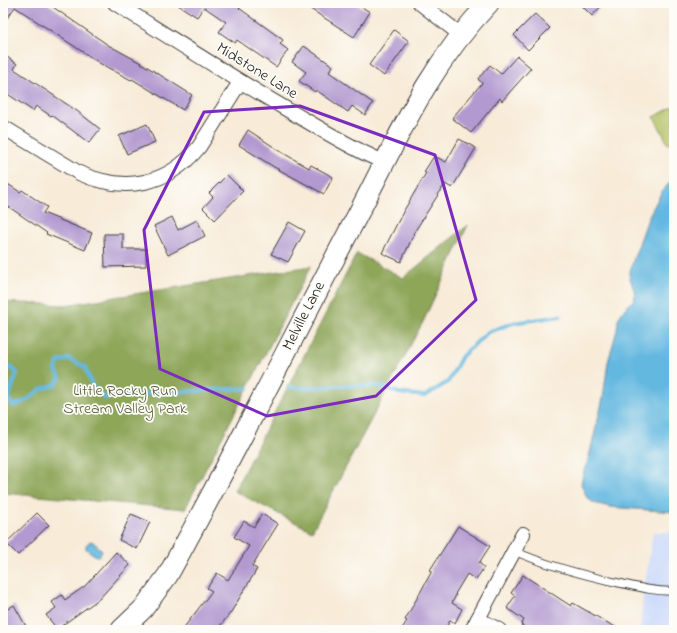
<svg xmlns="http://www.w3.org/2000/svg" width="677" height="633" font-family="'Indie Flower',sans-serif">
	<rect width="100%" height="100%" fill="#fdfcf7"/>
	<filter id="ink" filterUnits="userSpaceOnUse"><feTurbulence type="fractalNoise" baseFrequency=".025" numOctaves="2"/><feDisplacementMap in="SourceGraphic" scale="8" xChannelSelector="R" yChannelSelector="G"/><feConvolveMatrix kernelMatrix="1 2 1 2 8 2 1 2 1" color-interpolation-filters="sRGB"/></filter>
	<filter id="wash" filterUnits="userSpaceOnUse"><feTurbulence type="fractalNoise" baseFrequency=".012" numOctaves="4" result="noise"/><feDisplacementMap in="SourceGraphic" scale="16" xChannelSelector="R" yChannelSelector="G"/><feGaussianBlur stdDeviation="0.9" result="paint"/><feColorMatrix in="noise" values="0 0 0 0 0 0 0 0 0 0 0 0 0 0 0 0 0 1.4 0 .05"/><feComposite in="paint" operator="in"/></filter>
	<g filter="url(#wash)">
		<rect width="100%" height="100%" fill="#f8ebd8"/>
		<!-- built -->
		<path fill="#cddbfa" d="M653 532H674V630H640L643 596Z"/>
		<!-- green -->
		<path fill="#b2c063" stroke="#676e40" d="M674 106V142L668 144 654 117Z"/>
		<!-- forest -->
		<g fill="#8da659" stroke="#54613a">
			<path d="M468 225 423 322 312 531 234 491 357 253 403 278Z"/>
			<path d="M311 266 185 509 3 493V302L65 305Z"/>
		</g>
		<!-- water -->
		<g fill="#64b8e0" stroke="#406a7e">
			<path d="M674 177V512L610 507 594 503 587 498 581 484 584 471 588 461 603 398 608 362 617 330 618 319 625 308 635 299 634 290 629 275 634 258 649 216 661 193Z"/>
			<path d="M90 541 93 542 102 550 100 556H96L86 549V545Z"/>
		</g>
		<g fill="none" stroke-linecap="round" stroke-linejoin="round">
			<!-- stream -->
			<g stroke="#64b8e0" stroke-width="4">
				<path d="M3 372 11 367 17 373 8 399 14 406 27 400 41 389 55 385 60 378 56 370 58 362 69 359 85 367 93 388 105 398 125 395 248 388"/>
				<path d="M288 387 305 388 339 386H380L399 393 425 396 448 382 462 356 488 332 513 323 560 316"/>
			</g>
		</g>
		<g id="blocks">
			<!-- building -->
			<g fill="#b299d0">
				<path d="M3 3H47L108 45 141 63 192 95 183 110 132 79 131 80 101 64 15 7 3 24Z"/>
				<path d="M175 3H242L239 8 283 40 280 44 288 50 276 67 237 40 235 43 219 32 226 22 204 7 197 17Z"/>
				<path d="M301 3H355L370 12 354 37Z"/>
				<path d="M579 3H604L592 16Z"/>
				<path d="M535 14 550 28 528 50 514 35Z"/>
				<path d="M394 30 409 41 384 76 369 65Z"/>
				<path d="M304 46 333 66 329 72 373 103 365 115 352 106 348 112 316 90 315 92 299 81 306 72 292 62Z"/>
				<path d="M3 54 17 64 14 69 77 111 100 129 89 143 52 115 51 116 36 106 33 111 3 91Z"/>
				<path d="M517 56 531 68 502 101 500 98 471 133 452 118 482 83 478 79 490 65 501 74Z"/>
				<path d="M147 124 155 142 127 154 119 136Z"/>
				<path d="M248 130 283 153 309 168 311 165 333 177 324 194 274 167 239 145Z"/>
				<path d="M459 139 476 148 452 188 445 184 413 234H414L401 262 382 253 403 212 426 173 424 172 434 156 446 162Z"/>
				<path d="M227 175 243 191 215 220 203 208 213 197 209 193Z"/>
				<path d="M3 181 20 192 22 190 47 207 43 213 92 233 85 250 46 234 47 233 3 203Z"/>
				<path d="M172 217 178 230 197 220 205 236 168 255 154 226Z"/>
				<path d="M289 222 305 231 288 262 271 254Z"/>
				<path d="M104 234H123V249H146V266L105 267Z"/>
				<path d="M37 513 49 525 18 555 6 543Z"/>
				<path d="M131 514 150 522 137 549 119 540Z"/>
				<path d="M262 514 278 524 252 566 257 569 231 612 217 630H182L212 591 207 588 217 573 228 580 249 546 234 537 244 521 254 527Z"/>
				<path d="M458 526 490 546 479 563 484 567 476 580 467 574 455 594 456 595 452 603 462 609 455 623 450 620 445 630H401L407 621 405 620 432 571 430 570Z"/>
				<path d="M116 552 130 565 99 599 57 629 46 615 56 608 52 602 62 595 65 600 85 586Z"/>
				<path d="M523 575 571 606 573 603 620 630H530L521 625 524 620 507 608 515 596 511 593Z"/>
				<path d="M14 605 28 630H3V612Z"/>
			</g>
		</g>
	</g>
	<g filter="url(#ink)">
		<use href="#blocks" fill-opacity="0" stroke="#3d3b38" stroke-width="1"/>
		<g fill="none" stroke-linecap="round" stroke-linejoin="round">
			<!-- lane casing -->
			<g stroke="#3d3b38" stroke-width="9">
				<path id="lane" d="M514 551C548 566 583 575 619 583 637 587 656 592 674 591"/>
			</g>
			<!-- street casing -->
			<g stroke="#3d3b38" stroke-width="16">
				<g id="street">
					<path d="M115 3C174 40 233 78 293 113 323 130 352 149 384 162"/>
					<path d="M420 3 461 35"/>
					<path d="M3 127 79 173C124 193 167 186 199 147L240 82"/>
					<path d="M478 619 499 630"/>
					<path d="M472 630 523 534"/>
				</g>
			</g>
			<!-- secondary casing -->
			<g stroke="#3d3b38" stroke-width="22">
				<path id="secondary" d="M121 630 143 609 168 575C233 457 293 337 356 218 397 140 427 68 489 3"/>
			</g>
			<!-- lane -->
			<use href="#lane" stroke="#fff" stroke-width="7"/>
			<!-- street -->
			<use href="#street" stroke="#fff" stroke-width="14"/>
			<!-- secondary -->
			<use href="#secondary" stroke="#fff" stroke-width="20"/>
		</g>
	</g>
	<!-- marked area -->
	<path fill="none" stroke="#7b2cbf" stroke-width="3" stroke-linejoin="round" d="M300 106 435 155 476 300 376 396 267 416 160 369 144 230 204 112Z"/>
	<g text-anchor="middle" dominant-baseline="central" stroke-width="3.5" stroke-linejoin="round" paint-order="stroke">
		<!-- street labels -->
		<g font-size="16" fill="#1c1c1c" stroke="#fdfcf7">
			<text transform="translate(257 71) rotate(32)">Midstone Lane</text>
			<text transform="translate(304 316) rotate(-63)">Melville Lane</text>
		</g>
		<!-- park labels -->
		<g font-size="16" fill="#585e38" stroke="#fdfcf7">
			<text x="125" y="391">Little Rocky Run<tspan x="125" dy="18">Stream Valley Park</tspan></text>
		</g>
	</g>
	<!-- margin -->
	<rect width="677" height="633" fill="none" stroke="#fdfcf7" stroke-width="16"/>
</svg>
